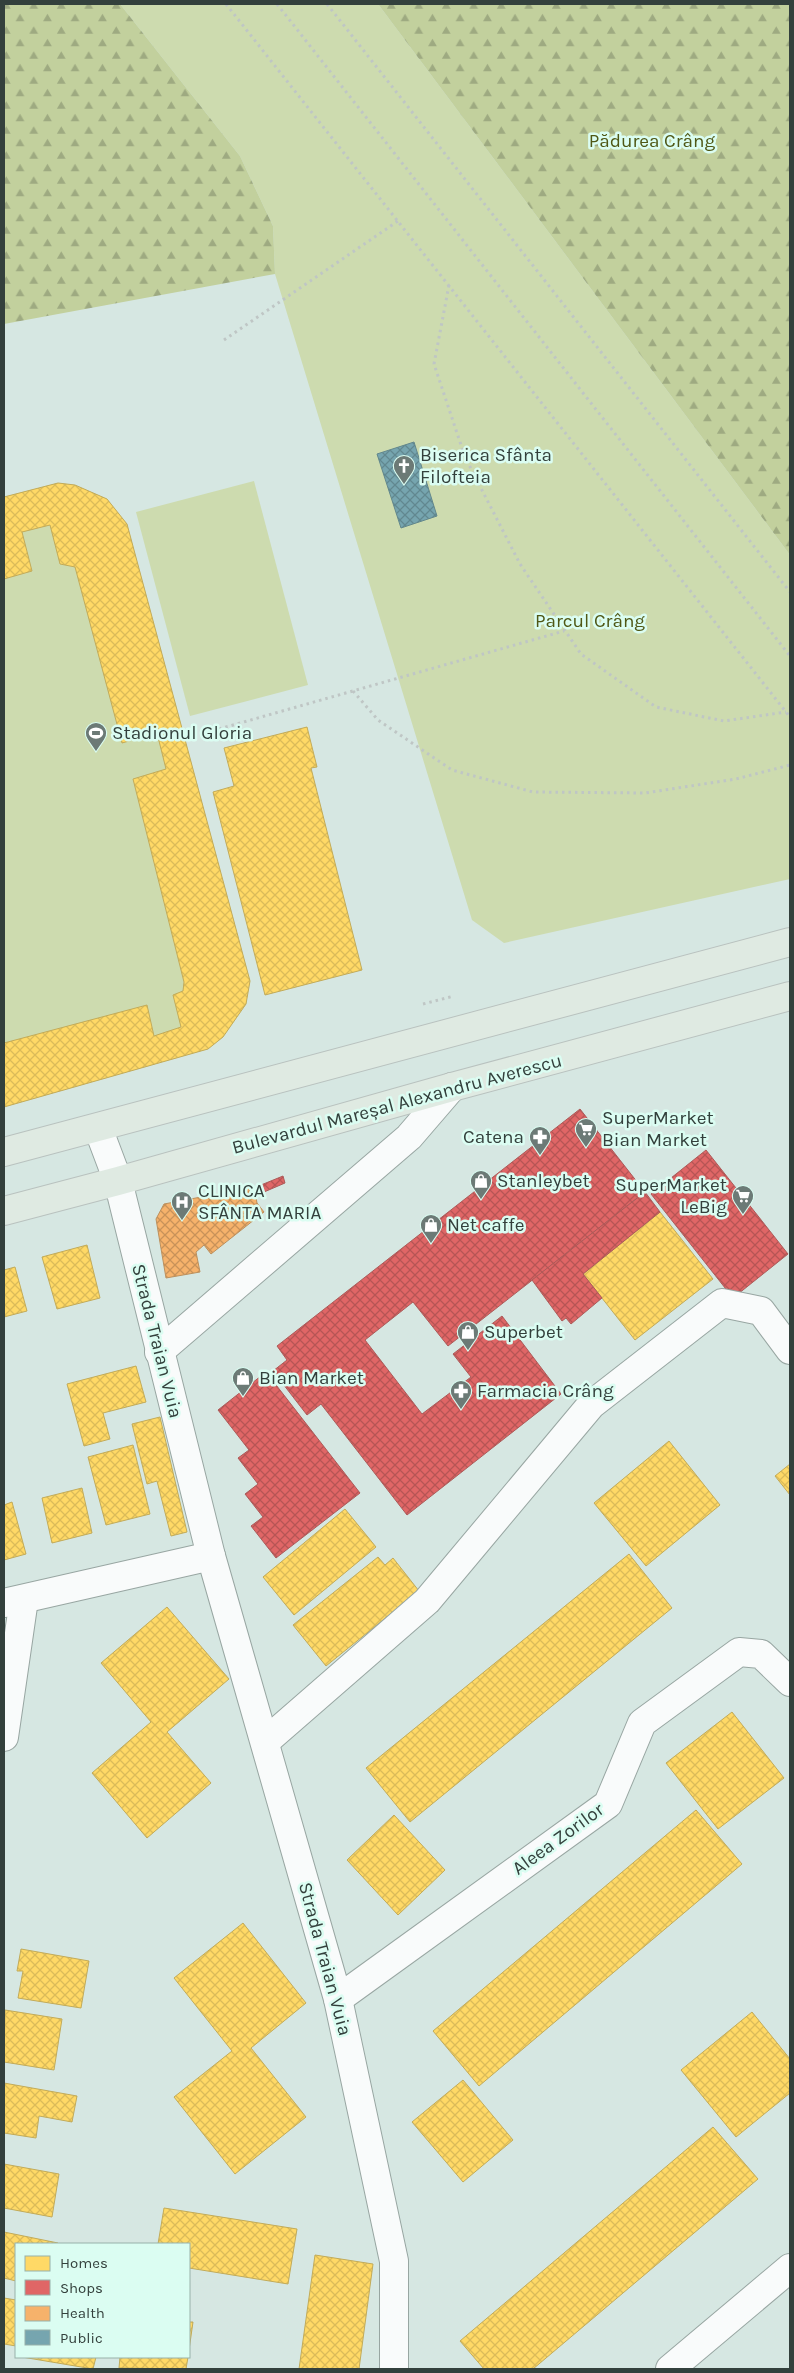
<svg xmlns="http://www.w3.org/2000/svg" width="794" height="2373" font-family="Karla,sans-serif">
	<defs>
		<pattern id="forest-firs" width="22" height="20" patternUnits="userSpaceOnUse" patternTransform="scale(1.25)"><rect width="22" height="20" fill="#c2d09d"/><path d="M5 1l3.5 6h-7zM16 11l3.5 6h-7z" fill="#9eaa81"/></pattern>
		<pattern id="homes-cross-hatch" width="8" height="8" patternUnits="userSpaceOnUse" patternTransform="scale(1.25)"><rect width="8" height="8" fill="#ffd966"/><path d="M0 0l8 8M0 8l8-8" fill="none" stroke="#dbbb59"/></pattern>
		<pattern id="shops-cross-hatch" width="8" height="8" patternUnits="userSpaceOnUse" patternTransform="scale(1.25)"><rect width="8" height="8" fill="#e06666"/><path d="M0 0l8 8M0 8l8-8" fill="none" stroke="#b65555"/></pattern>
		<pattern id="health-cross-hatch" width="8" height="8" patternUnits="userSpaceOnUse" patternTransform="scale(1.25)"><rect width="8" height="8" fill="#f6b26b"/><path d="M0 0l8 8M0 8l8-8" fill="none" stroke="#c89259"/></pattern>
		<pattern id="public-cross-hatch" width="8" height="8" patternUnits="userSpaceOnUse" patternTransform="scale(1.25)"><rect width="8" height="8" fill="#76a5af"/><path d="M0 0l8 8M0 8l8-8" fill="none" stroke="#618890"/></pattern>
	</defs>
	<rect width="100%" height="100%" fill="#d6e7e2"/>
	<!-- green -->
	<g fill="#cddbaf">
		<path d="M120 4H378L790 555V879L504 943 472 920 275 274 273 226 240 156Z"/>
		<path d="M254 481 308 685 190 716 136 512Z"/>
		<path d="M58 483 75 485 107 499 127 524 250 981 246 1004 223 1037 208 1049 4 1107V497Z"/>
	</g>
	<!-- forest -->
	<g fill="url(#forest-firs)">
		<path d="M4 4H120L240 156 273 226 275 274 4 324Z"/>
		<path d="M378 4H790V555Z"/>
	</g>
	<!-- homes -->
	<g fill="url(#homes-cross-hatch)" stroke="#c2ab59">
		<path d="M58 483 75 485 107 499 127 524 250 981 246 1004 223 1037 208 1049 4 1107V1043L147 1005 154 1036 181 1027 173 995 183 991 184 982 133 779 166 769 157 733 122 743 75 567 60 564 50 525 22 532 32 571 4 579V497Z"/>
		<path d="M307 727 317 767 311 768 362 970 265 995 213 792 234 786 224 748Z"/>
		<path d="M660 1212 713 1279 635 1340 583 1274Z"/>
		<path d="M87 1245 100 1298 57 1309 42 1257Z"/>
		<path d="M15 1267 27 1311 4 1317V1270Z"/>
		<path d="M136 1366 146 1402 103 1413 110 1439 84 1446 67 1384Z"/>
		<path d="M160 1417 187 1532 171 1536 157 1481 147 1484 132 1424Z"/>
		<path d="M669 1441 720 1505 646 1566 594 1503Z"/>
		<path d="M133 1445 150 1514 106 1525 88 1457Z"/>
		<path d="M790 1464V1495L775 1476Z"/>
		<path d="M82 1488 92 1533 52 1543 42 1498Z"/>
		<path d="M12 1502 26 1554 4 1560V1505Z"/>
		<path d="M345 1509 376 1547 294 1615 263 1577Z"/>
		<path d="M629 1554 672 1608 410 1822 366 1768Z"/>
		<path d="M378 1557 385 1565 393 1558 419 1591 326 1666 293 1625Z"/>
		<path d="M167 1607 229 1679 167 1732 211 1783 147 1838 92 1773 151 1722 101 1663Z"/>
		<path d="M732 1712 784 1778 718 1829 666 1763Z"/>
		<path d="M696 1810 742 1864 479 2086 433 2031Z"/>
		<path d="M394 1815 445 1870 398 1915 347 1860Z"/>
		<path d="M243 1923 306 2003 251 2048 306 2117 235 2174 174 2097 232 2051 174 1978Z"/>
		<path d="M21 1949 89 1961 81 2008 18 1998 23 1971H17Z"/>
		<path d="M5 2010 62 2019 54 2070 4 2062Z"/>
		<path d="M752 2012 790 2059V2093L736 2137 681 2070Z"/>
		<path d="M463 2080 513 2140 463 2182 412 2122Z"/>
		<path d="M4 2083 77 2096 72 2122 39 2116 36 2138 4 2133Z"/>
		<path d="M713 2127 758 2179 533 2369H484L460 2341Z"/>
		<path d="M4 2164 59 2174 52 2217 4 2208Z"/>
		<path d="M164 2208 297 2229 288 2284 189 2268V2244H158Z"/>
		<path d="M4 2232 58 2243 57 2244H16V2281L4 2278Z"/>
		<path d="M315 2255 373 2264 359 2369H299Z"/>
		<path d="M4 2298 16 2300V2346L4 2344Z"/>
		<path d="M189 2322H193L189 2350Z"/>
		<path d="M22 2357H96L93 2369Z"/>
		<path d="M120 2357H188L186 2369 119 2368Z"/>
	</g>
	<!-- shops -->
	<g fill="url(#shops-cross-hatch)" stroke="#ac5b59">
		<path d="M580 1109 645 1192 448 1346 413 1302 365 1340 422 1414 471 1377 453 1354 502 1316 561 1394 407 1515 321 1404 307 1415 273 1371 287 1360 277 1346Z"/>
		<path d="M706 1150 788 1254 733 1298 651 1194Z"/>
		<path d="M283 1176 285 1183 264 1192 261 1185Z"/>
		<path d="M645 1192 660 1212 583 1274 602 1298 571 1324 566 1318 562 1321 532 1280Z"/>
		<path d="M266 1372 360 1493 276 1558 251 1526 263 1517 245 1494 258 1484 238 1458 249 1450 218 1410Z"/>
	</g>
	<!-- health -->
	<path fill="url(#health-cross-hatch)" stroke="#bc905d" d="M254 1187 257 1203 264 1212 211 1254 204 1245 196 1252 200 1272 166 1278 156 1219 164 1204Z"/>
	<!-- public -->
	<path fill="url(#public-cross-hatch)" stroke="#62878c" d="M414 442 437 516 401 528 377 454Z"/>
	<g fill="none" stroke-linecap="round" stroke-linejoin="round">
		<!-- minor casing -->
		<g stroke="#98a6a2" stroke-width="30">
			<g id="minor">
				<path d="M98 1128 118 1181 211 1556 338 1999 394 2261V2369"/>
				<path d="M159 1352 409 1137 452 1087"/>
				<path d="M4 1603 211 1556"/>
				<path d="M4 1737 24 1599"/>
				<path d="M265 1742 427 1601 591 1405 722 1303 761 1311 790 1350"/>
				<path d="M338 1999 608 1804 642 1723 739 1652 761 1654 790 1682"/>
				<path d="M670 2369 790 2268"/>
			</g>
		</g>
		<!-- major casing -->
		<g stroke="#b9c2bf" stroke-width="30">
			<g id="major">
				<path d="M4 1152 790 942"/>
				<path d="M4 1211 118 1181 452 1087 790 996"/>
			</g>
		</g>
		<!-- path -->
		<g stroke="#bfc6c5" stroke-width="3" stroke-dasharray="2.5 4" stroke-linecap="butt">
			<path d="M226 4 790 717"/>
			<path d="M277 4 790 656"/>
			<path d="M327 4 790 592"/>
			<path d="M449 285 434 364 465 457 520 564 581 654 656 707 724 721 786 712"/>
			<path d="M224 340 398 221"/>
			<path d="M353 691 378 720 452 770 533 792 645 793 736 779 790 765"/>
			<path d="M219 729 564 631"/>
			<path d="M423 1004 454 996"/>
		</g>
		<!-- minor -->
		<use href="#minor" stroke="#f9fbfb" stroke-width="28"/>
		<!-- major -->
		<use href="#major" stroke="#dfeae2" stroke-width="28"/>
	</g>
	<!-- icons -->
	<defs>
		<g id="church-pin" transform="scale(1.125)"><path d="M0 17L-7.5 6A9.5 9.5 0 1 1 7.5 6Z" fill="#6c7a76" stroke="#dbfdf2"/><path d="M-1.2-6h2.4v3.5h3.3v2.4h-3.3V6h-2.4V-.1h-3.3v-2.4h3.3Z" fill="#fff"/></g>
		<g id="stadium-pin" transform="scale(1.125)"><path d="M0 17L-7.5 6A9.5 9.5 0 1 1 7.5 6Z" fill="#6c7a76" stroke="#dbfdf2"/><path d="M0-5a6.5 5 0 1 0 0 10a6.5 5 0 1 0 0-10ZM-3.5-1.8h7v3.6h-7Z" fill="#fff"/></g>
		<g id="supermarket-pin" transform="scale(1.125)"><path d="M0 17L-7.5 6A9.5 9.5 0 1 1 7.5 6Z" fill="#6c7a76" stroke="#dbfdf2"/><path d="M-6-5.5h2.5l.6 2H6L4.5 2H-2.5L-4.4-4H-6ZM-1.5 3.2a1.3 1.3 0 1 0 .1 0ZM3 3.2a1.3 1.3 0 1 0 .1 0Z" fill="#fff"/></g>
		<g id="pharmacy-pin" transform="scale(1.125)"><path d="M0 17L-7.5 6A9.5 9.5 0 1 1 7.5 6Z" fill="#6c7a76" stroke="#dbfdf2"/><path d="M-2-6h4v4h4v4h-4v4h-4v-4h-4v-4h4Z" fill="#fff"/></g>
		<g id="shop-pin" transform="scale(1.125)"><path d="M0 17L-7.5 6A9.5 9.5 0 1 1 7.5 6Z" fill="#6c7a76" stroke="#dbfdf2"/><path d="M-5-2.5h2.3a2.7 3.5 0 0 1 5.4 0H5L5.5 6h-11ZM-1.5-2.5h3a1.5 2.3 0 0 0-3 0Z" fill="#fff"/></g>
		<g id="hospital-pin" transform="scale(1.125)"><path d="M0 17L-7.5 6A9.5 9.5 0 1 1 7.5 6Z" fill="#6c7a76" stroke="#dbfdf2"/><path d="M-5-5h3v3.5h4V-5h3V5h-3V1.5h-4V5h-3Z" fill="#fff"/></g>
	</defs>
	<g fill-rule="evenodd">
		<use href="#church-pin" x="404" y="466"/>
		<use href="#stadium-pin" x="96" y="733"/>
		<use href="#supermarket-pin" x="586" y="1129"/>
		<use href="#pharmacy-pin" x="540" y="1137"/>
		<use href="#shop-pin" x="481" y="1181"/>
		<use href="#supermarket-pin" x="743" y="1196"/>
		<use href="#hospital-pin" x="182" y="1202"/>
		<use href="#shop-pin" x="431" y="1225"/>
		<use href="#shop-pin" x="468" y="1332"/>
		<use href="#shop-pin" x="243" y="1378"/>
		<use href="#pharmacy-pin" x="461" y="1391"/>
	</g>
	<g text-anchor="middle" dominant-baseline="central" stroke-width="5" stroke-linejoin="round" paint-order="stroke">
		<!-- park labels -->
		<g font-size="19" fill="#4f5715" stroke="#dbfdf2">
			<text x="652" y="141">Pădurea Crâng</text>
			<text x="590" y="621">Parcul Crâng</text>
		</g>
		<!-- poi labels -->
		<g font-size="19" fill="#33403c" stroke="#dbfdf2" text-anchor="start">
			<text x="420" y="455">Biserica Sfânta<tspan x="420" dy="22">Filofteia</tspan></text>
			<text x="112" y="733">Stadionul Gloria</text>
			<text x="602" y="1118">SuperMarket<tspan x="602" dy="22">Bian Market</tspan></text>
			<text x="524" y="1137" text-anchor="end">Catena</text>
			<text x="497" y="1181">Stanleybet</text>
			<text x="727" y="1185" text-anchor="end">SuperMarket<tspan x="727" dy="22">LeBig</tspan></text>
			<text x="198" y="1191">CLINICA<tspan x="198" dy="22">SFÂNTA MARIA</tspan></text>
			<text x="447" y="1225">Net caffe</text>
			<text x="484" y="1332">Superbet</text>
			<text x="259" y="1378">Bian Market</text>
			<text x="477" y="1391">Farmacia Crâng</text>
		</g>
		<!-- street labels -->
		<g font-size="19" fill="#33403c" stroke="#dbfdf2">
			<text transform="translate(397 1104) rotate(-15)">Bulevardul Mareșal Alexandru Averescu</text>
			<text transform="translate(157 1341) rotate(76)">Strada Traian Vuia</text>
			<text transform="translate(558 1839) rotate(-36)">Aleea Zorilor</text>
			<text transform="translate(325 1959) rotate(75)">Strada Traian Vuia</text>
		</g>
	</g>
	<!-- border -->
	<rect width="794" height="2373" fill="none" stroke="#33403c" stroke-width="10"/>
	<!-- legend -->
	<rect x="15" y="2243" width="175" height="115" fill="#dbfdf2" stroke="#98b1a9"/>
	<rect x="25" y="2256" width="25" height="15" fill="#ffd966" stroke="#98b1a9"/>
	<text x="60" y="2268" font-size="15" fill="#33403c">Homes</text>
	<rect x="25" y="2280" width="25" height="15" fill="#e06666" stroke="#98b1a9"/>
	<text x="60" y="2293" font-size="15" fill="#33403c">Shops</text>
	<rect x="25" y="2306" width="25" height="15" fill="#f6b26b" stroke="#98b1a9"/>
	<text x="60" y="2318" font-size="15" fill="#33403c">Health</text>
	<rect x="25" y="2330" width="25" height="15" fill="#76a5af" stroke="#98b1a9"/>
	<text x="60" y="2343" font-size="15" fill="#33403c">Public</text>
</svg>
